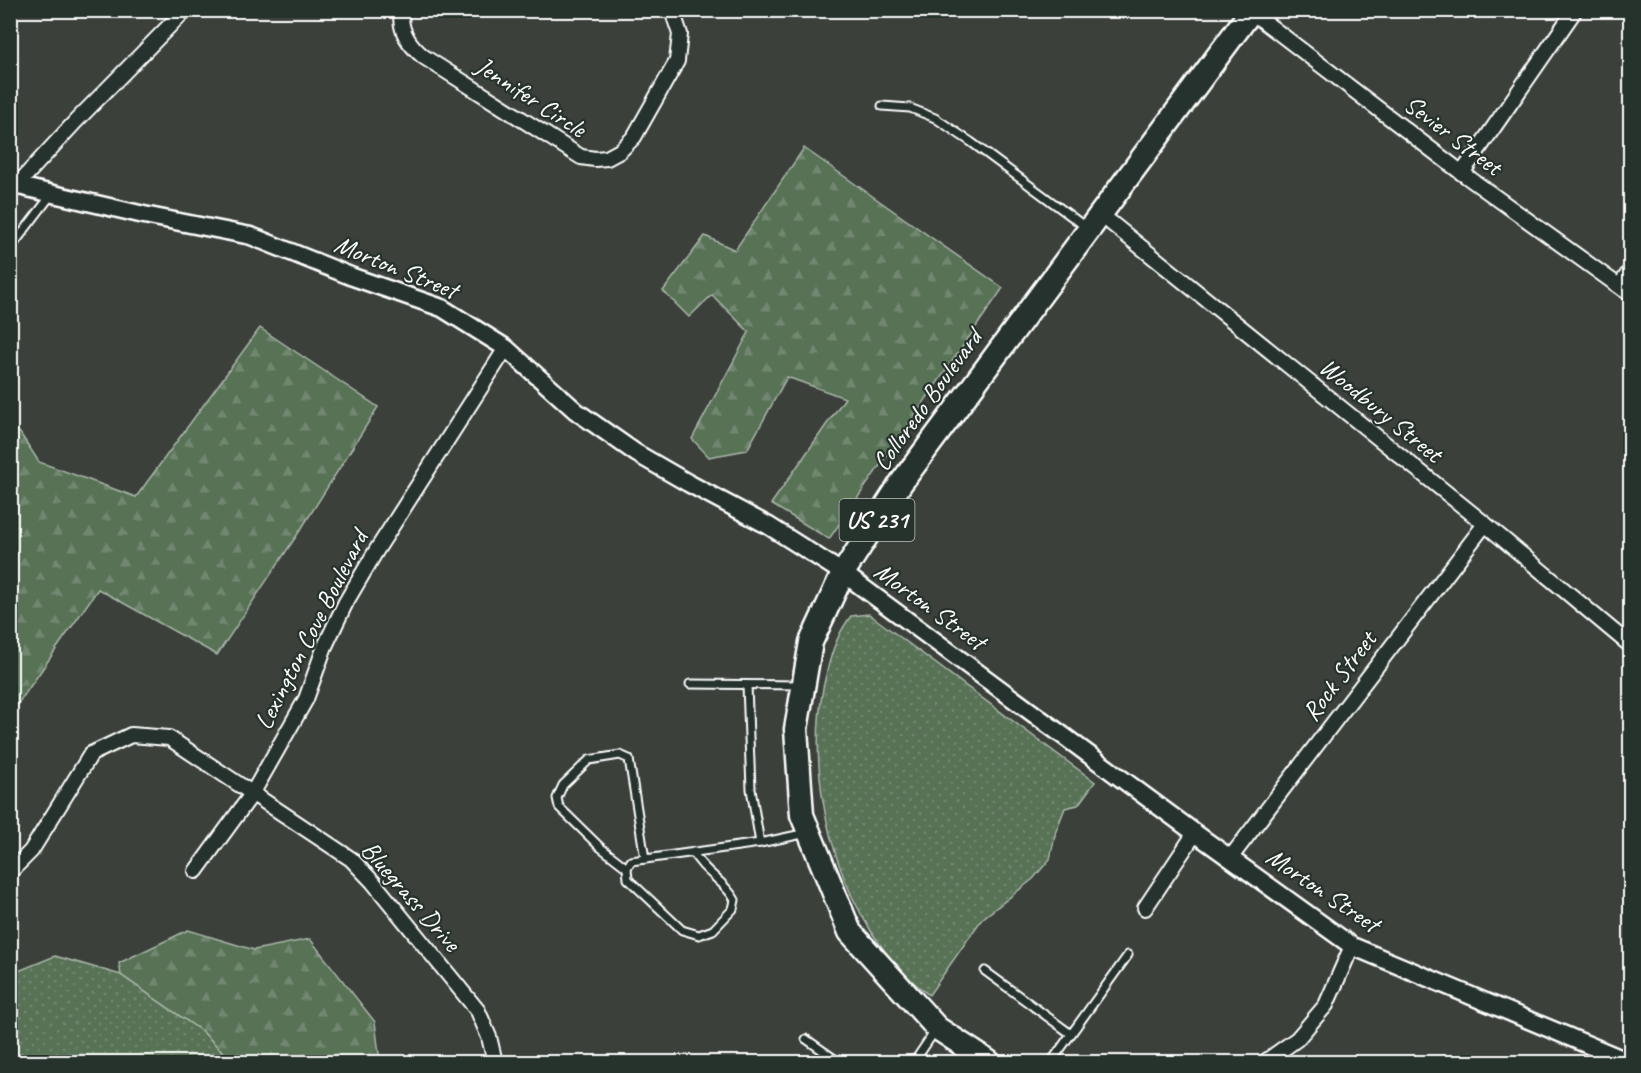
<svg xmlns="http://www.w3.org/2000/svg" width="1641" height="1073" font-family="Caveat,sans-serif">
	<defs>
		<pattern id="grass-dots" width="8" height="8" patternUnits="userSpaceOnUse" patternTransform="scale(1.5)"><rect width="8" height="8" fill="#587257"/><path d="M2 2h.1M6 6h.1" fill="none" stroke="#718770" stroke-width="1.8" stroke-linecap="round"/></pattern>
		<pattern id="forest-firs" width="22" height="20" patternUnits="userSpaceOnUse" patternTransform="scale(1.5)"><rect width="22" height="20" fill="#587257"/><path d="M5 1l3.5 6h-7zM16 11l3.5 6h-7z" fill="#718770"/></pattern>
	</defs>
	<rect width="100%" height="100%" fill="#3b403b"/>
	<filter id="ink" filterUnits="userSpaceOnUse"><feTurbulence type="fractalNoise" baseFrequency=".0167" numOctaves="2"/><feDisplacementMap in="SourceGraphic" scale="12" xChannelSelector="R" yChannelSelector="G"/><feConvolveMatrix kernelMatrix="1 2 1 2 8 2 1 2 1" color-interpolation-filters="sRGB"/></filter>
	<g filter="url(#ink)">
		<!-- grass -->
		<g fill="url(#grass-dots)" stroke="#acb8ab" stroke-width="1.5">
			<path d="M869 614 1095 782 1078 805 1065 808 1056 831 1050 859 1033 879 982 919 929 995C842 930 804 792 823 688 829 662 834 638 851 616Z"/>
			<path d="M55 956 121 975 203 1032 233 1062H11V974Z"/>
		</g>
		<!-- forest -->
		<g fill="url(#forest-firs)" stroke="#acb8ab" stroke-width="1.5">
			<path d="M804 148 1003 288 829 539 771 504 845 398 787 377 747 450 709 457 692 439 749 332 712 295 689 317 663 291 705 236 735 250Z"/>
			<path d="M260 328 378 407 303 526 217 655 98 589 11 714V426L20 433 39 462 136 497Z"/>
			<path d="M188 930 254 950 310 939 375 1022 380 1062H233L203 1032 121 975 119 963Z"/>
		</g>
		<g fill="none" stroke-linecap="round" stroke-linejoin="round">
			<!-- service casing -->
			<g stroke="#fff" stroke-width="11">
				<g id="service">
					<path d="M882 106 910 108 935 118 971 142 1087 228"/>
					<path d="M10 249 52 194"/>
					<path d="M690 684 801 685"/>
					<path d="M747 685 751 789 760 843"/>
					<path d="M693 852C703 872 725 881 735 900L733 909 713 930 699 935 682 930 628 879 627 868 631 861 760 843 807 833"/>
					<path d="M627 868 600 847 559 807 557 798 563 785 589 760 620 755 629 759 645 859"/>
					<path d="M985 971 1071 1034"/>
					<path d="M806 1039 839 1062"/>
					<path d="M914 1062 935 1031"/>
					<path d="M1051 1062 1128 955"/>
				</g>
			</g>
			<!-- minor casing -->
			<g stroke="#fff" stroke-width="18">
				<g id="minor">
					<path d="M402 10C398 30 409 45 424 57L581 157 595 159 607 158 620 151 634 137 677 61 680 34 672 10"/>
					<path d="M1249 10 1462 173 1630 294"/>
					<path d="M1462 173 1575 10"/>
					<path d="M17 185 76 121 185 10"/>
					<path d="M1100 214 1485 524 1630 645"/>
					<path d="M1620 286 1630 271"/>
					<path d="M1231 857 1485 524"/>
					<path d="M196 871 252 794 306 699 325 646 346 602 376 551 506 348"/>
					<path d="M10 872 31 851 91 754 131 735 169 738 351 859 373 882 478 1011 489 1037 495 1062"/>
					<path d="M1145 908 1195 833"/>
					<path d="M1265 1062 1297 1039 1326 1005 1352 946"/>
				</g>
			</g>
			<!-- tertiary casing -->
			<g stroke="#fff" stroke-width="21">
				<path id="tertiary" d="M10 184 144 215 251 236 353 277 442 308 506 348 576 411 636 453 688 483 769 526 843 573 1195 833 1352 946 1629 1062"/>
			</g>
			<!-- trunk casing -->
			<g stroke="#fff" stroke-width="27">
				<path id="trunk" d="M989 1062 937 1028 850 932 802 815 796 729 811 642 843 573 901 483 1252 10"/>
			</g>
			<!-- service -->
			<use href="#service" stroke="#26332d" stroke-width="7"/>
			<!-- minor -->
			<use href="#minor" stroke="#26332d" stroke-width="14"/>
			<!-- tertiary -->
			<use href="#tertiary" stroke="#26332d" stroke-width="16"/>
			<!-- trunk -->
			<use href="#trunk" stroke="#26332d" stroke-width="22"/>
		</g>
	</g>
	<g text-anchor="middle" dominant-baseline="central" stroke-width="4.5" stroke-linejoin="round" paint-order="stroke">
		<!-- shield labels -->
		<rect fill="#26332d" stroke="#bec2c0" stroke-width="1.5" x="839.5" y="499" width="75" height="42" rx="4.5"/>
		<g font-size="24" font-weight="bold" fill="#fff">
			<text x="877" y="520">US 231</text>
		</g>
		<!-- street labels -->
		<g font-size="26" fill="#fff" stroke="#26332d">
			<text transform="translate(531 97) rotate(33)">Jennifer Circle</text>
			<text transform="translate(1453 135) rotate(37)">Sevier Street</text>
			<text transform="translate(396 267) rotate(22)">Morton Street</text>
			<text transform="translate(927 400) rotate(-54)">Colloredo Boulevard</text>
			<text transform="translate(1381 410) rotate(39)">Woodbury Street</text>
			<text transform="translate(930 606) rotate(36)">Morton Street</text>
			<text transform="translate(311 630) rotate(-63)">Lexington Cove Boulevard</text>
			<text transform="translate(1339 676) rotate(-53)">Rock Street</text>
			<text transform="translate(1323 890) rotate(34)">Morton Street</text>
			<text transform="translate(411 896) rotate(49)">Bluegrass Drive</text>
		</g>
	</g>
	<!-- margin -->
	<rect width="1641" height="1073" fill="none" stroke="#26332d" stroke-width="36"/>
	<rect x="18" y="18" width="1605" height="1037" fill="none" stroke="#fff" stroke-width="2" filter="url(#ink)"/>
</svg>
